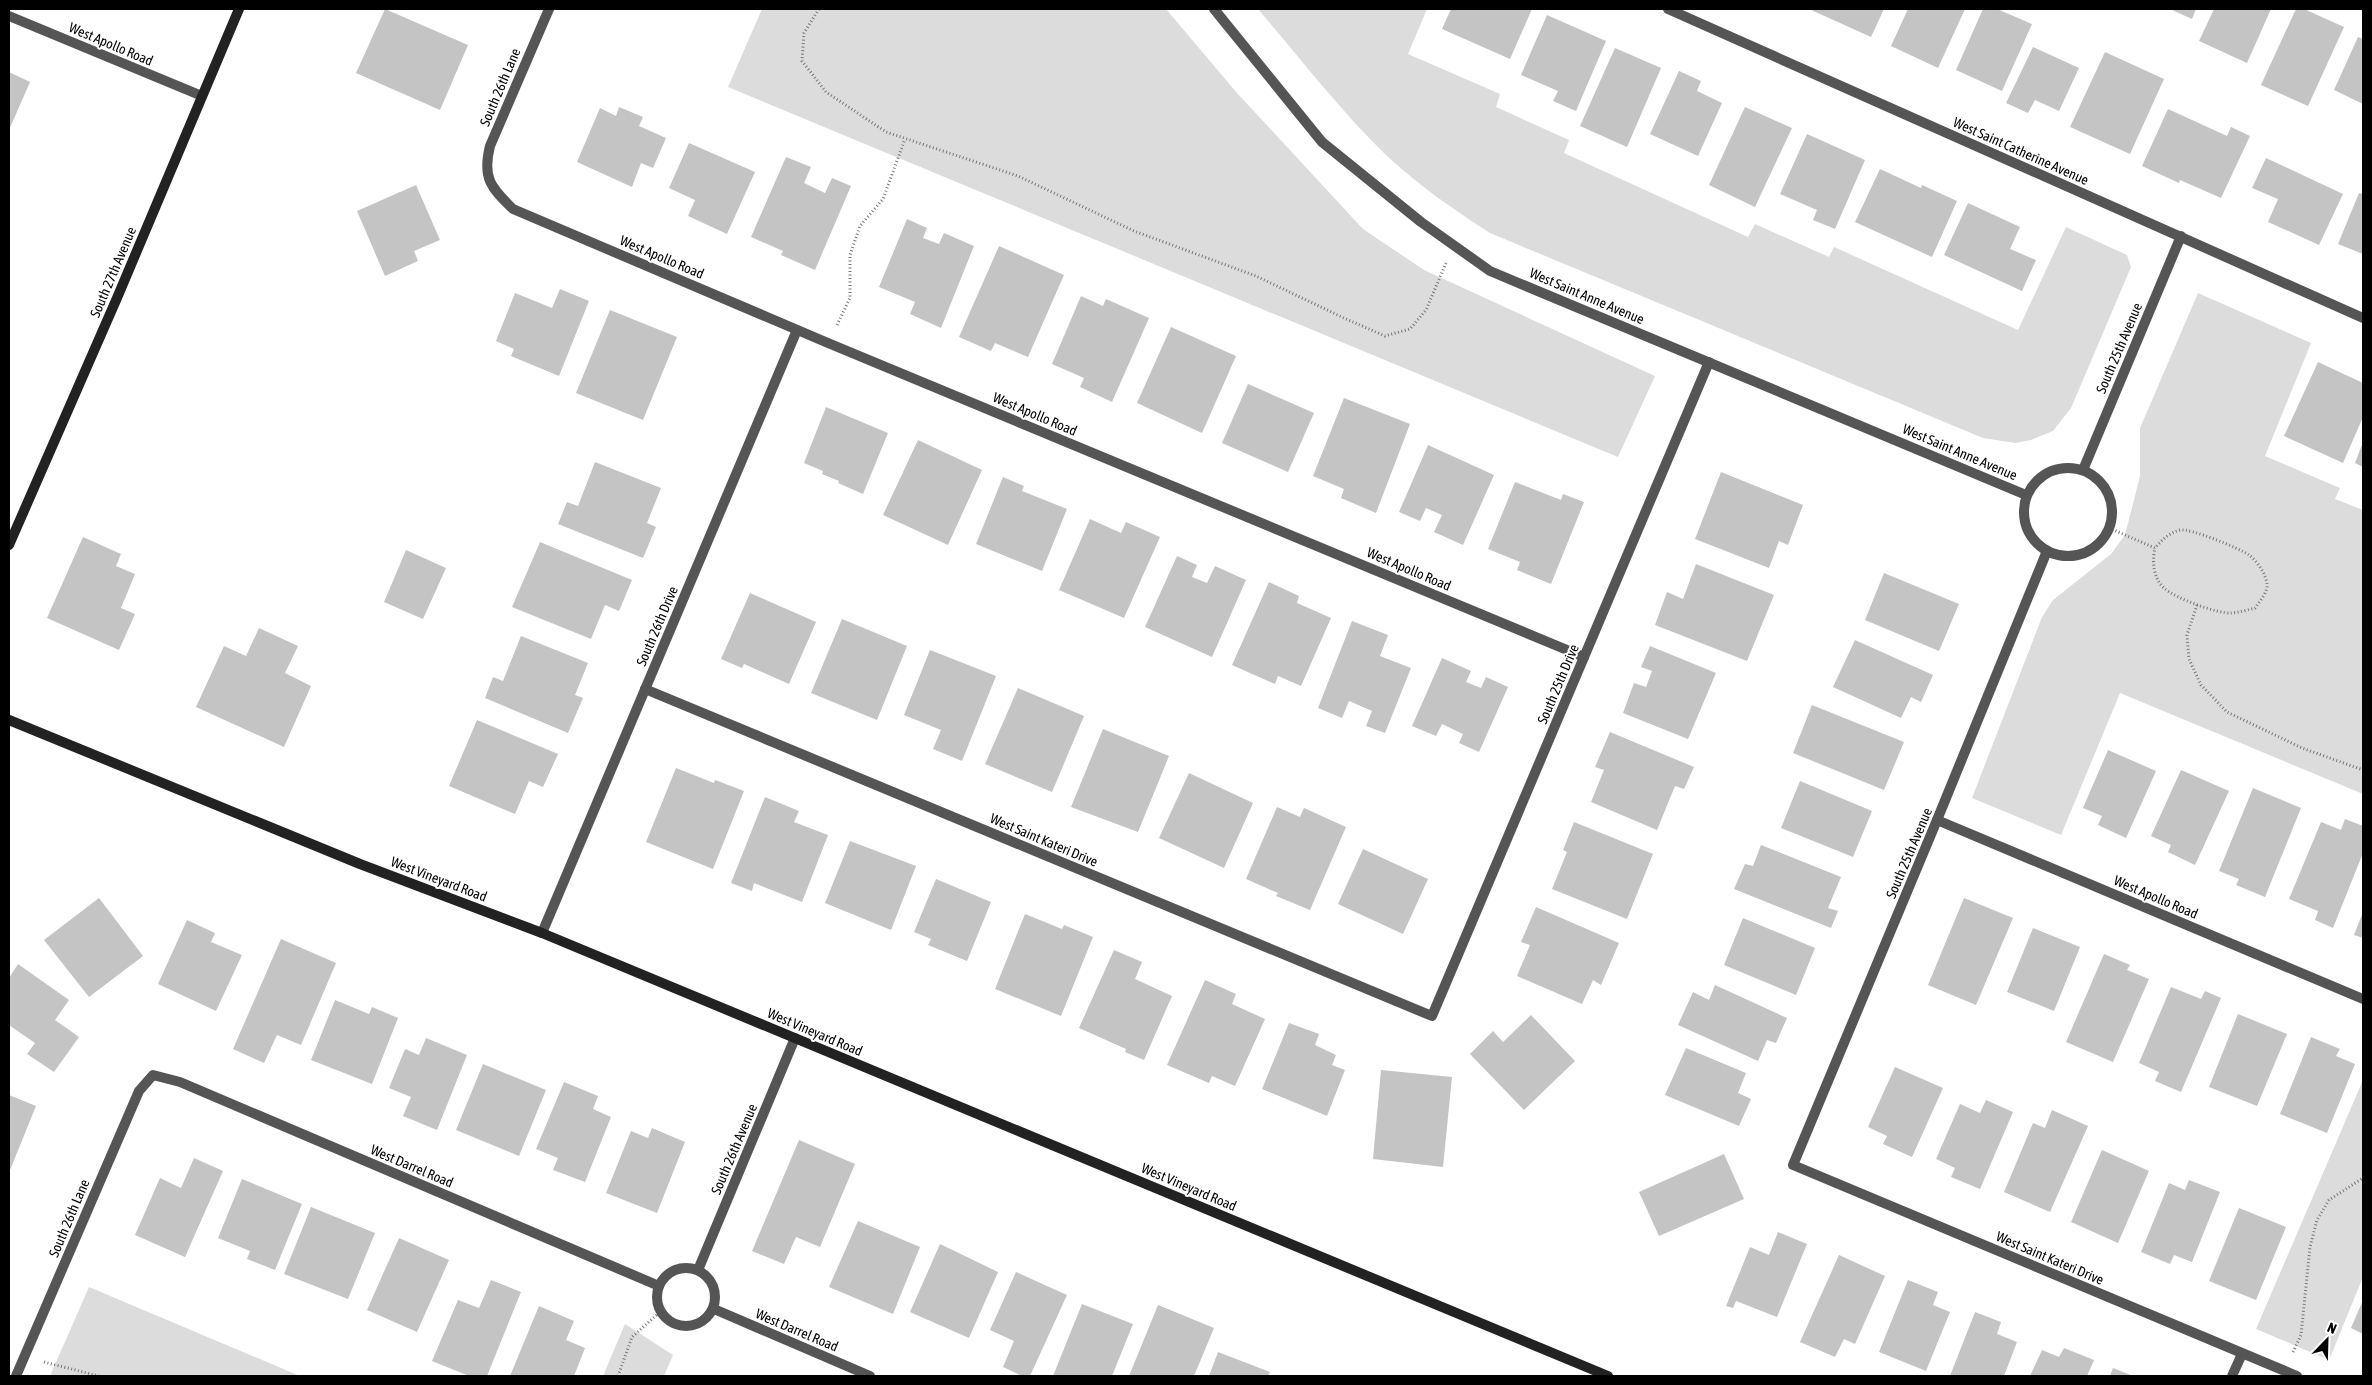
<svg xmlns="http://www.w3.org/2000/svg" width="2372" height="1385" font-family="'Asap Condensed',sans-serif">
	<rect width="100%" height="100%" fill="#fff"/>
	<!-- green -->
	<g fill="#dcdcdc">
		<path d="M762 9H1166L1237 93 1363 229 1424 270 1655 376 1618 457 728 87Z"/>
		<path d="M1258 9H1427L1408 54 1500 94 1496 107 1569 140 1564 153 1748 237 1755 224 1829 257 1834 247 2018 330 2066 227 2127 255 2131 267 2071 408 2053 431 2031 440 2015 443 1983 438 1490 233C1454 210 1418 185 1386 155 1340 110 1300 58 1258 9Z"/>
		<path d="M2198 293 2311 343 2265 456 2340 488 2335 499 2363 510V794L2120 693 2061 835 1972 798 2042 617 2053 600 2111 554 2125 535 2140 476V428Z"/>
		<path d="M2363 1080V1277L2329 1360 2256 1329Z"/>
		<path d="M89 1287 300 1376H50Z"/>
		<path d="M625 1324 673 1355 664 1376H603Z"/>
	</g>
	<!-- building -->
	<g fill="#c4c4c4">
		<path d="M385 9 468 45 440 110 356 73Z"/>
		<path d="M1451 9H1532L1510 59 1442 29Z"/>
		<path d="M1809 9H1884L1871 37Z"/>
		<path d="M1908 9H1965L1938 68 1891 46Z"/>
		<path d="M1983 9H1997L2032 24 2002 91 1956 70Z"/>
		<path d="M2170 9H2196L2192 19Z"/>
		<path d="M2214 9H2271L2247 63 2199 41Z"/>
		<path d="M2296 9H2304L2344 27 2308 106 2261 85Z"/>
		<path d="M1547 15 1606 41 1576 111 1553 101 1558 91 1521 75Z"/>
		<path d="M2358 37 2363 39V104L2334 90Z"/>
		<path d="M2033 47 2079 68 2059 111 2035 100 2028 113 2006 103Z"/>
		<path d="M1615 48 1661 68 1627 147 1580 126Z"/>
		<path d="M2105 52 2164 79 2130 154 2070 127Z"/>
		<path d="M1679 71 1701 81 1697 91 1722 103 1698 156 1650 134Z"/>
		<path d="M9 72 30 82 9 130Z"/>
		<path d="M619 107 643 117 639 126 666 138 653 168 641 163 632 187 577 162 600 108 616 116Z"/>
		<path d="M1745 107 1792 128 1755 207 1709 185Z"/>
		<path d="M2168 109 2227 136 2231 127 2250 136 2221 198 2180 180 2179 183 2142 166Z"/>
		<path d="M1807 134 1865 160 1835 229 1813 220 1817 210 1780 194Z"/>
		<path d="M689 143 755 172 727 234 688 216 695 200 669 188Z"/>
		<path d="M786 157 811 167 804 183 825 193 832 178 851 186 815 270 781 255 783 251 751 237Z"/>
		<path d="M2266 158 2343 194 2319 245 2268 222 2278 199 2252 188Z"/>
		<path d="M1880 169 1921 188 1922 185 1957 201 1932 257 1855 222Z"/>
		<path d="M416 185 440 240 414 251 418 261 385 276 357 211Z"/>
		<path d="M2359 193 2363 194V254L2338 244Z"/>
		<path d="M1968 203 2020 227 2010 249 2036 260 2022 291 1944 255Z"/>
		<path d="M907 219 927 228 923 238 939 244 944 233 974 246 941 328 910 314 915 302 879 287Z"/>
		<path d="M999 246 1064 275 1028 357 995 343 991 351 959 337Z"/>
		<path d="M560 289 589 301 559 376 511 356 514 349 496 341 515 293 552 308Z"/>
		<path d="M1081 296 1103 306 1106 299 1149 318 1112 402 1080 387 1084 378 1052 364Z"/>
		<path d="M610 310 677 337 643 420 576 393Z"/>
		<path d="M1171 327 1236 356 1202 433 1137 403Z"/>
		<path d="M2318 362 2363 383V417L2343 463 2284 436Z"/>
		<path d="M1248 384 1314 413 1288 472 1222 443Z"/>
		<path d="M1344 398 1410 424 1376 513 1341 498 1344 489 1313 476Z"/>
		<path d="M826 407 888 433 863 494 838 483 839 481 822 474 823 471 804 463Z"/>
		<path d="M918 440 982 470 948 545 883 515Z"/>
		<path d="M2363 442V467L2355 463Z"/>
		<path d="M1428 445 1494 475 1463 545 1434 532 1442 515 1426 508 1420 521 1399 512Z"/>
		<path d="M595 462 661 488 647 523 656 527 643 558 558 524 567 502 578 506Z"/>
		<path d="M1721 472 1803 505 1788 545 1779 541 1769 568 1695 539Z"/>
		<path d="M1003 477 1024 486 1022 491 1067 509 1042 571 976 544Z"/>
		<path d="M1515 482 1561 500 1563 494 1584 502 1551 584 1517 570 1520 562 1488 549Z"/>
		<path d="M1090 519 1121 533 1126 522 1160 537 1124 618 1059 590Z"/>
		<path d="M83 537 121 554 116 566 135 574 121 608 135 614 119 650 47 618Z"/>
		<path d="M540 542 632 580 619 611 605 605 591 639 512 607Z"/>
		<path d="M406 550 446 568 423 619 384 602Z"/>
		<path d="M1177 556 1197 565 1192 577 1207 583 1215 566 1246 580 1212 657 1145 627Z"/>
		<path d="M1696 564 1774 595 1747 661 1655 625 1667 592 1683 599Z"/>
		<path d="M1884 573 1959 604 1939 651 1865 620Z"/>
		<path d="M1269 582 1299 596 1297 603 1331 618 1301 686 1278 676 1275 684 1232 665Z"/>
		<path d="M750 593 816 622 789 684 744 664 742 668 721 659Z"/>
		<path d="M842 619 907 646 877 720 811 693Z"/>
		<path d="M1352 621 1388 635 1380 656 1411 668 1385 733 1366 726 1372 711 1349 701 1342 718 1318 708Z"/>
		<path d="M259 628 298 646 285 673 311 686 284 747 196 707 224 646 246 656Z"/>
		<path d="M521 636 588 663 575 695 583 698 568 733 485 698 493 677 503 681Z"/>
		<path d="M1855 640 1933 675 1921 702 1911 697 1901 718 1833 687Z"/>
		<path d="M1650 646 1716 673 1688 739 1623 713 1634 683 1646 687 1652 671 1641 667Z"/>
		<path d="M930 650 996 676 962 761 933 749 941 730 904 715Z"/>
		<path d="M1442 658 1471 671 1466 682 1481 688 1486 677 1508 687 1479 752 1459 743 1463 734 1442 724 1436 736 1412 726Z"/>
		<path d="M1018 688 1084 716 1052 792 985 764Z"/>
		<path d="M1812 705 1904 742 1884 790 1793 753Z"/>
		<path d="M477 720 558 754 543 787 529 781 515 814 449 786Z"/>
		<path d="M1103 729 1169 756 1138 832 1071 807Z"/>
		<path d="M1610 732 1694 767 1684 789 1675 786 1657 830 1591 802 1604 770 1595 767Z"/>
		<path d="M2108 750 2156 771 2126 838 2098 825 2102 816 2083 808Z"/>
		<path d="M676 768 714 783 715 780 744 791 713 869 646 842Z"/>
		<path d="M2181 770 2229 791 2195 865 2168 852 2171 845 2151 836Z"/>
		<path d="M1189 773 1253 803 1224 868 1159 838Z"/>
		<path d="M1800 781 1872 811 1853 857 1781 828Z"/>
		<path d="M2253 788 2301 808 2265 897 2236 885 2239 879 2219 871Z"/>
		<path d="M765 797 799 811 794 822 828 835 802 902 754 883 752 891 731 883Z"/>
		<path d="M1277 807 1300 817 1304 808 1346 827 1310 910 1276 896 1278 893 1246 879Z"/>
		<path d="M2345 819 2363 826V853L2333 928 2315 920 2318 911 2289 899 2321 822 2341 830Z"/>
		<path d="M1574 822 1653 854 1627 919 1552 889 1567 852 1563 850Z"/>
		<path d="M850 841 916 866 891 930 825 903Z"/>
		<path d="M1761 845 1841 877 1828 908 1838 911 1831 928 1734 889 1745 864 1753 866Z"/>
		<path d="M1363 849 1428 879 1403 934 1338 904Z"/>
		<path d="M936 879 991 902 967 961 928 945 931 939 914 932Z"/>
		<path d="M99 898 143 956 89 997 44 940Z"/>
		<path d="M1964 898 2013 918 1976 1005 1928 985Z"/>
		<path d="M1536 907 1619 943 1601 985 1593 980 1582 1004 1517 976 1530 945 1521 942Z"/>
		<path d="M2363 912V938L2354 935Z"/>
		<path d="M1025 914 1062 929 1064 925 1093 937 1061 1016 995 989Z"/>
		<path d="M1743 918 1815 948 1796 995 1724 965Z"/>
		<path d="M187 920 215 933 211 942 242 955 216 1011 158 984Z"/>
		<path d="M2033 928 2080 947 2054 1011 2007 992Z"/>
		<path d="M281 939 336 963 301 1045 277 1035 264 1063 233 1049Z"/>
		<path d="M1114 950 1142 962 1135 979 1172 996 1144 1060 1125 1052 1126 1049 1079 1028Z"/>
		<path d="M2104 954 2130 965 2127 970 2149 979 2113 1062 2066 1042Z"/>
		<path d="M18 964 69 1000 55 1020 79 1037 54 1072 27 1054 35 1043 9 1025V978Z"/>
		<path d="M1205 980 1236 994 1232 1004 1265 1019 1235 1086 1212 1076 1209 1083 1167 1065Z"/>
		<path d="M1715 985 1787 1018 1776 1043 1767 1040 1758 1061 1678 1025 1693 992 1709 1000Z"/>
		<path d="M2171 987 2201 999 2205 991 2221 998 2181 1092 2155 1081 2159 1072 2139 1063Z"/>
		<path d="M335 1000 369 1014 372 1007 398 1018 372 1084 311 1060Z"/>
		<path d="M2238 1014 2287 1034 2257 1106 2209 1087Z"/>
		<path d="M1531 1015 1575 1061 1524 1110 1470 1054 1493 1031 1503 1042Z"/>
		<path d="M1289 1023 1319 1034 1315 1045 1336 1055 1332 1065 1345 1070 1327 1116 1262 1089Z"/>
		<path d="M2311 1037 2340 1049 2336 1056 2355 1064 2327 1133 2280 1114Z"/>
		<path d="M426 1038 467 1055 437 1130 403 1116 411 1097 389 1088 405 1049 419 1055Z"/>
		<path d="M1686 1048 1746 1073 1738 1093 1751 1099 1739 1126 1665 1095Z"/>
		<path d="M483 1064 546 1090 519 1156 456 1130Z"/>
		<path d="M1895 1067 1943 1088 1912 1157 1883 1144 1887 1136 1868 1127Z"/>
		<path d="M1381 1070 1452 1077 1443 1167 1373 1159Z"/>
		<path d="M564 1082 598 1096 593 1109 611 1117 585 1182 553 1170 558 1158 536 1149Z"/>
		<path d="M9 1095 36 1106 10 1170 9 1169Z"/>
		<path d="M1986 1100 2013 1112 1980 1189 1951 1177 1955 1168 1936 1159 1960 1104 1980 1113Z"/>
		<path d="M2052 1110 2088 1126 2050 1212 2004 1192 2033 1123 2045 1128Z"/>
		<path d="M652 1128 685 1142 657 1213 606 1193 631 1131 648 1138Z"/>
		<path d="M799 1140 855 1164 820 1247 796 1237 784 1264 752 1251Z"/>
		<path d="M2102 1150 2149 1171 2118 1243 2071 1222Z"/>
		<path d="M1724 1154 1744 1199 1659 1236 1639 1192Z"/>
		<path d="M194 1158 223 1171 185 1257 135 1235 160 1178 181 1188Z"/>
		<path d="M242 1179 302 1204 275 1270 247 1259 250 1251 218 1238Z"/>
		<path d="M2189 1180 2220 1192 2192 1262 2174 1255 2170 1264 2141 1252 2169 1183 2185 1190Z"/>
		<path d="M311 1207 375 1233 348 1299 284 1274Z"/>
		<path d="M2239 1208 2286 1227 2256 1300 2209 1281Z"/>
		<path d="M858 1221 920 1247 893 1314 829 1287Z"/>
		<path d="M1778 1232 1807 1244 1777 1317 1736 1301 1733 1308 1726 1306 1750 1247 1769 1255Z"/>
		<path d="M399 1238 449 1260 417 1332 367 1310Z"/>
		<path d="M940 1244 998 1272 969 1338 910 1312Z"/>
		<path d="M1839 1255 1885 1276 1855 1344 1844 1339 1835 1357 1800 1342Z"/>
		<path d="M1016 1272 1067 1295 1030 1376H1022L1003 1367 1014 1341 990 1330Z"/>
		<path d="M491 1280 521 1292 487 1376H469L432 1361 458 1300 479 1308Z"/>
		<path d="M1908 1280 1938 1292 1933 1305 1950 1312 1926 1371 1879 1352Z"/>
		<path d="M2363 1300V1334L2351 1328Z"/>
		<path d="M1082 1304 1133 1324 1112 1376H1053Z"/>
		<path d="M1158 1305 1214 1328 1194 1376H1129Z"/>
		<path d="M539 1306 574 1321 566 1340 585 1348 574 1376H510Z"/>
		<path d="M1975 1312 2001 1322 1997 1334 2017 1342 2004 1376H1950Z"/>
		<path d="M2064 1348 2094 1360 2087 1376H2030L2042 1350 2059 1357Z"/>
		<path d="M1218 1352 1270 1372 1268 1376H1209Z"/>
		<path d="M2113 1368 2133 1376H2110Z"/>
	</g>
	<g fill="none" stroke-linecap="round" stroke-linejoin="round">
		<!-- path -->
		<g stroke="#777" stroke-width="3" stroke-dasharray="1 2.5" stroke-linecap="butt">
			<path d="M819 9 804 33 802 61 826 92 886 132 1018 176 1134 231 1256 276 1346 319 1385 336 1410 329 1426 310 1446 263"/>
			<path d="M837 325 850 298V255L860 226 883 199 905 139"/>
			<path d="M2109 528 2155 548C2162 540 2169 533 2180 530 2190 528 2239 548 2249 555 2257 561 2266 574 2267 584 2268 592 2260 601 2255 608 2248 610 2240 612 2232 613 2217 614 2175 598 2164 588 2153 578 2152 561 2155 548"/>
			<path d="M2197 605 2187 635 2189 659 2201 685 2227 712 2302 748 2363 770"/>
			<path d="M2293 1352 2301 1335 2310 1247 2317 1220 2329 1200 2363 1178"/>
			<path d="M44 1362 99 1376"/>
			<path d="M618 1376 632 1337 660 1312"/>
		</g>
		<!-- street -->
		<g stroke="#555" stroke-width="10">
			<path d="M549 9 490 146C482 178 491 188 513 209L828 343 1584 657"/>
			<path d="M1214 9 1322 142 1421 222 1490 271 2026 495"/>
			<path d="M1668 9 2363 318"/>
			<path d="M9 16 202 96"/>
			<circle cx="2068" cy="512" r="44"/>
			<path d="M2083 470 2181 236"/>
			<path d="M2047 551 1937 820 1793 1165 2297 1376"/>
			<path d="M645 689 1432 1016 1709 362"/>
			<path d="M1937 820 2363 999"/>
			<path d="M542 933 797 330"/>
			<circle cx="686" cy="1297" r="29"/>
			<path d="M698 1270 795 1038"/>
			<path d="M714 1309 870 1376"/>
			<path d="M16 1376 139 1091 153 1075 180 1082 659 1286"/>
			<path d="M2232 1376 2242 1354"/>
		</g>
		<!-- secondary -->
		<g stroke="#222" stroke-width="10">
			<path d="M9 545 117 298 239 9"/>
			<path d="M9 720 360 864 542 933 1608 1376"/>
		</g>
	</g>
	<g text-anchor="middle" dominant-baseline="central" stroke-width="4" stroke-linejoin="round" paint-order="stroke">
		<!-- street labels -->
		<g font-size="14" fill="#000" stroke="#fff">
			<text transform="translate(111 44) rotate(23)">West Apollo Road</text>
			<text transform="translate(500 87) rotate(-67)">South 26th Lane</text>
			<text transform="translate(2021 151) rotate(24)">West Saint Catherine Avenue</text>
			<text transform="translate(662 257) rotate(23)">West Apollo Road</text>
			<text transform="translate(113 272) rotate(-67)">South 27th Avenue</text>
			<text transform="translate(1587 296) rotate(23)">West Saint Anne Avenue</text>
			<text transform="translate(2119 348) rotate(-67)">South 25th Avenue</text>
			<text transform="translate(1035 414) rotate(23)">West Apollo Road</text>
			<text transform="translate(1960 452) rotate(23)">West Saint Anne Avenue</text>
			<text transform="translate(1409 569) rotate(23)">West Apollo Road</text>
			<text transform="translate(657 626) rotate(-67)">South 26th Drive</text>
			<text transform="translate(1558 684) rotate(-67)">South 25th Drive</text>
			<text transform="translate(1044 840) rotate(23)">West Saint Kateri Drive</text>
			<text transform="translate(1909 853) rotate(-67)">South 25th Avenue</text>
			<text transform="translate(439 879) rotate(21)">West Vineyard Road</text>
			<text transform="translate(2156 897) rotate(23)">West Apollo Road</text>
			<text transform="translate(815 1032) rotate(23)">West Vineyard Road</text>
			<text transform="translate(734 1149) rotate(-67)">South 26th Avenue</text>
			<text transform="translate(412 1166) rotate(23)">West Darrel Road</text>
			<text transform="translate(1189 1187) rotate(23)">West Vineyard Road</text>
			<text transform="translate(69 1218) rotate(-67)">South 26th Lane</text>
			<text transform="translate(2050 1258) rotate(23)">West Saint Kateri Drive</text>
			<text transform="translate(797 1330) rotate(23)">West Darrel Road</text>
		</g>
	</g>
	<!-- border -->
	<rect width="2372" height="1385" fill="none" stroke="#000000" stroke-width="20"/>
	<!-- north arrow -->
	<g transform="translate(2327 1340) rotate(23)" stroke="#ffffff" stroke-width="4" paint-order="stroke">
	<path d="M0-4L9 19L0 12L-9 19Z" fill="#000000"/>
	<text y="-8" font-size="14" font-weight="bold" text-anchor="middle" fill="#000000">N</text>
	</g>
</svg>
